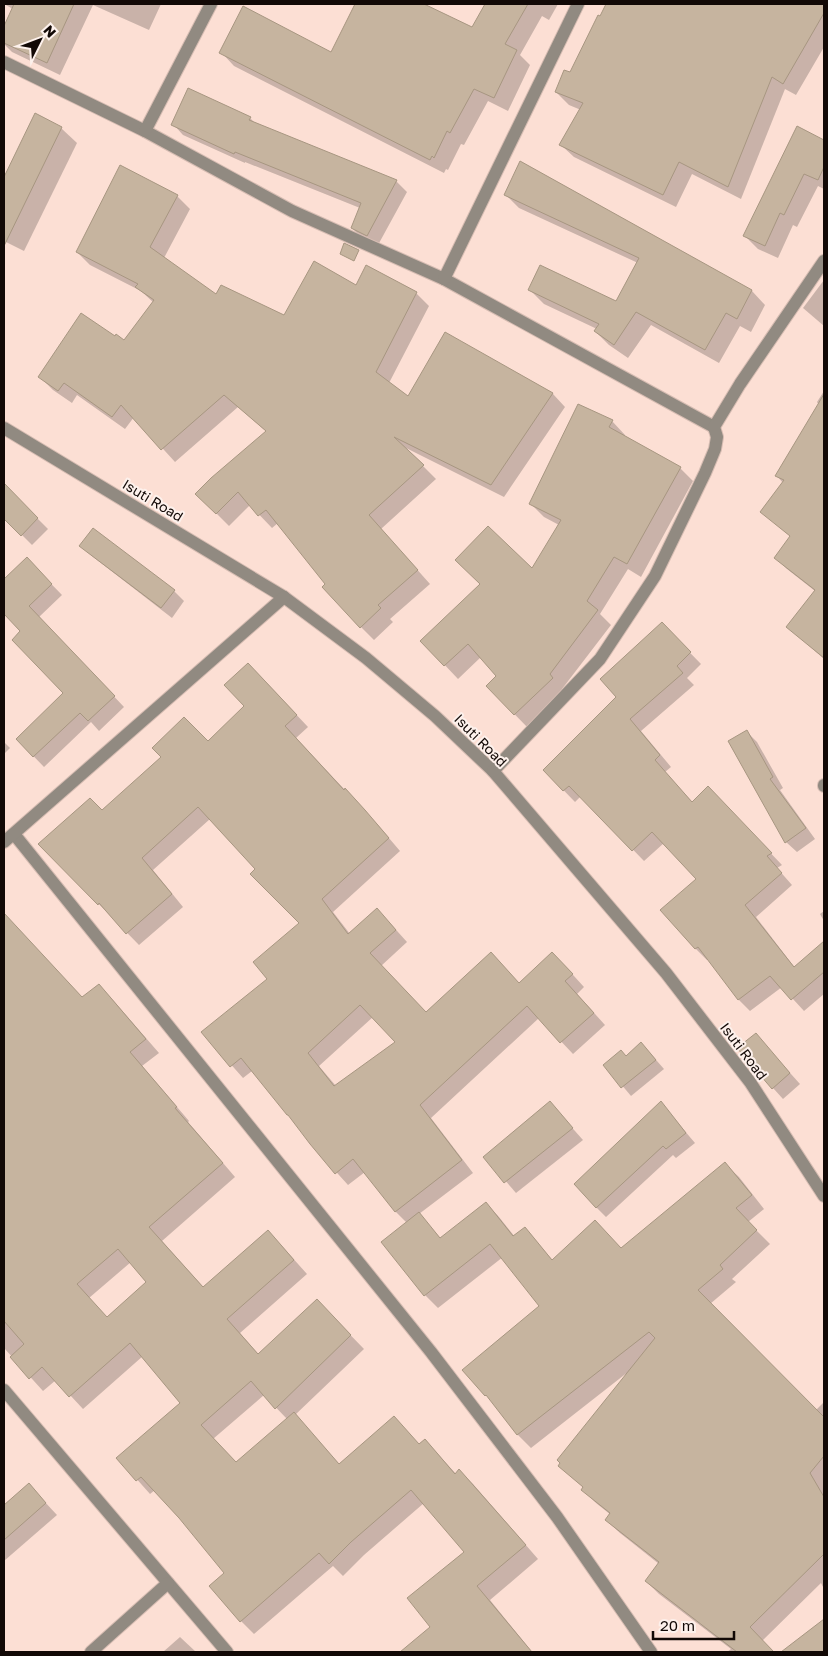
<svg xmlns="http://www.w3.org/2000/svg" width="828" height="1656" font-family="'Golos Text',sans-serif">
	<rect width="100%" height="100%" fill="#fcdfd4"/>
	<!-- shadow -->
	<g fill="#0003" fill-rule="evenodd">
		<path d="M4 4H161L149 30 93 5 60 75 12 52 4 44V29L13 9Z"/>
		<path d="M357 4H421L472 29 487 4H558L549 20 542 16 520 55 530 65 508 111 488 101 464 145 461 144 448 170 446 169 444 173 234 66 221 52 332 54Z"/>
		<path d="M608 4H732L766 18 774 4H824V47L796 95 785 89 741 199 692 174 676 207 574 157 561 145 581 110 569 105 556 92 570 74Z"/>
		<path d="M35 115 61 128 77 143 24 251 4 241V180Z"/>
		<path d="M250 118 256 124 396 181 407 192 378 245 363 239 352 228 360 208 245 162V163L183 135 173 124Z"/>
		<path d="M797 128 824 141V189L818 186 797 227 793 225 778 258 758 249 745 236Z"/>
		<path d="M521 162 752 291 765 305 751 332 740 326 719 363 651 325 628 358 609 345 595 331 597 329 544 304 530 290 616 303 638 263 519 208 505 194Z"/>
		<path d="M120 167 177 196 190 209 164 258 217 296 284 317 356 287 416 293 429 306 389 383 408 398 446 334 553 394 565 407 504 497 404 447 436 479 381 529 430 584 390 619 393 622 374 640 361 627 278 523 272 528 250 505 229 526 197 494 267 432 238 407 175 462 134 417 125 429 77 395 72 403 53 390 40 377 115 338 125 341 154 303 141 291 90 265 77 252Z"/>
		<path d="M824 280V326L803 308Z"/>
		<path d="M824 391V659L788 627 815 591 787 569 775 557 791 537 761 511 783 483 777 476 819 405 817 402Z"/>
		<path d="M612 421 625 435 624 437 680 468 693 481 641 577 628 569 600 614 611 625 562 689 565 692 528 728 487 686 497 676 481 657 458 679 422 641 532 570 559 525 544 517 531 504Z"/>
		<path d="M4 485 48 529 32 545 4 517Z"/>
		<path d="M81 546 174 591 184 601 172 618 92 556Z"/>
		<path d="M27 559 62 595 39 617 124 707 99 731 91 722 44 767 17 739 65 693 22 631 4 612V581Z"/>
		<path d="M662 624 701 664 687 678 694 685 641 731 671 767 665 772 693 803 720 800 782 865 777 868 792 885 756 917 795 968 824 942V994L804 1011 782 987 750 1011 739 1000 708 958 707 960 695 948 698 879 664 843 644 861 581 796 575 802 544 770 618 697Z"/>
		<path d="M260 676 308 727 296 738 377 824 400 851 333 912 350 934 389 922 407 942 381 966 426 1014 519 984 564 965 584 987 577 994 605 1025 573 1054 539 1018 431 1118 473 1173 419 1214 441 1239 486 1203 499 1217 515 1237 525 1228 553 1261 621 1249 725 1164 739 1177 764 1209 748 1222 770 1244 732 1279 736 1282 710 1304 816 1410 824 1402V1589L821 1583 762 1641 773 1652H727L731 1649 659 1594 646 1581 659 1564 620 1533 606 1520 611 1515 596 1503 583 1490 584 1488 560 1466 628 1372 531 1448 518 1435 496 1406 464 1370 541 1306 503 1257 438 1308 425 1295 407 1223 395 1211 365 1172 348 1185 311 1144 294 1120 252 1071 243 1078 203 1033 269 979 301 923 256 869 210 819 153 870 183 907 139 945 40 844 102 812 208 743 246 706ZM373 1017 396 1042 336 1086 319 1066Z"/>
		<path d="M747 732 757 742 783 788 780 790 815 839 797 852 786 842Z"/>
		<path d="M4 742 10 748 4 754Z"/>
		<path d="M824 911V921L820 914Z"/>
		<path d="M4 915 83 999 98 985 112 999 159 1053 142 1066 189 1121 188 1122 235 1177 162 1241 204 1288 281 1245 307 1274 240 1333 259 1355 330 1314 364 1349 295 1415 340 1465 419 1445 425 1440 456 1474 459 1471 473 1484 538 1559 490 1600 532 1652H402L432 1628 466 1552 424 1503 364 1555 343 1576 333 1566 254 1634 241 1621 226 1573 180 1517 155 1490 150 1494 118 1458 182 1403 143 1356 83 1409 56 1380 43 1391 4 1348ZM131 1262 148 1282 107 1318 89 1298ZM264 1395 287 1419 236 1463 213 1439Z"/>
		<path d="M755 1034 800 1084 783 1099 773 1088Z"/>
		<path d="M650 1053 664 1069 631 1096 605 1065 626 1057Z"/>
		<path d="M550 1103 583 1140 516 1193 485 1157Z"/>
		<path d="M661 1103 695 1143 676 1158 673 1155 606 1217 596 1207Z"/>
		<path d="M29 1485 57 1515 4 1561V1507Z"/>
		<path d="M824 1620V1652H783Z"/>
		<path d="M180 1637 196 1652H163Z"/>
	</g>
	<!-- building -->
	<g fill="#c6b49f" stroke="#a79681" fill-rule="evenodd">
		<path d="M14 4H74L47 63 4 43V26Z"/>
		<path d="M355 4H424L472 27 485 4H528L505 44 517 50 494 98 474 89 450 133 447 131 434 158 432 156 430 160 219 53 243 6 331 52Z"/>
		<path d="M606 4H824V13L783 84 772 77 728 187 679 162 663 195 559 145 583 103 555 92 564 70 570 72 598 15 600 16Z"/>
		<path d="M188 88 251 117 249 120 397 180 367 236 351 228 361 203 235 152 234 154 171 125Z"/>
		<path d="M35 113 62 127 4 246V177Z"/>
		<path d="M797 126 824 140V167L818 180 804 174 784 215 780 213 765 246 743 236Z"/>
		<path d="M520 161 752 290 737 319 726 313 705 350 636 312 614 345 594 331 599 324 528 290 540 265 616 301 639 258 504 195Z"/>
		<path d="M120 165 178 195 150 247 216 294 221 285 284 315 314 261 356 285 366 265 417 292 376 372 408 396 445 332 553 393 491 485 394 437 424 465 369 515 418 570 378 605 381 608 360 628 322 587 325 584 266 510 258 516 238 492 216 514 195 494 211 478 266 431 224 395 161 450 121 405 112 417 64 383 58 391 38 377 81 313 115 336 116 334 124 340 154 300 135 287 138 284 76 252Z"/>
		<path d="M344 243 359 250 354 261 340 254Z"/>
		<path d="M824 394V658L786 627 815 590 774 558 790 536 760 512 784 480 775 476Z"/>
		<path d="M578 404 613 420 609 427 681 467 627 564 614 557 587 601 598 610 550 674 553 678 514 715 486 686 496 676 468 644 444 666 420 641 480 584 455 560 488 526 532 568 561 520 529 504Z"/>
		<path d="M4 483 38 518 21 536 4 519Z"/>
		<path d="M93 528 175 590 161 608 79 546Z"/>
		<path d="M27 557 52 584 29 606 115 696 88 721 80 713 33 757 16 739 63 693 12 640 20 631 4 614V579Z"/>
		<path d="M662 622 691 652 677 666 683 673 630 719 660 755 655 760 692 802 708 786 772 853 767 856 782 873 745 905 794 967 824 941V972L791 1000 770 976 738 1000 698 947 695 949 660 910 696 879 652 832 632 851 569 786 563 791 543 770 616 697 600 679Z"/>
		<path d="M248 663 297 715 285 726 344 790 345 788 365 810 389 838 322 899 348 934 377 908 396 930 370 953 426 1012 491 952 519 983 552 952 573 974 565 981 594 1013 560 1043 527 1006 420 1105 462 1160 395 1212 353 1159 335 1174 310 1144 288 1115H287L241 1058 230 1067 201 1032 267 979 253 962 299 923 250 874 255 869 198 807 142 858 172 894 126 934 99 903 98 905 38 844 90 798 102 810 161 757 152 748 184 717 208 741 244 706 224 685ZM360 1005 395 1042 334 1086 308 1053Z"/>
		<path d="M747 730 773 777 770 779 806 828 785 843 728 741Z"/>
		<path d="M4 913 82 997 99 984 146 1039 130 1052 177 1107 175 1108 223 1163 149 1227 203 1287 268 1230 294 1260 227 1319 258 1354 317 1299 351 1335 275 1409 251 1381 201 1425 236 1462 294 1412 339 1464 394 1416 419 1444 425 1439 455 1474 459 1469 526 1545 477 1586 532 1652H400L430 1627 407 1598 464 1552 411 1490 351 1542 329 1564 319 1553 240 1622 209 1586 224 1573 179 1518 141 1477 136 1481 116 1458 180 1403 130 1343 69 1397 42 1367 29 1379 10 1357 24 1344 4 1321ZM118 1249 146 1282 107 1317 77 1284Z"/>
		<path d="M756 1033 790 1073 772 1089 737 1048Z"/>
		<path d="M641 1042 656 1060 621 1088 603 1065 621 1050 626 1056Z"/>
		<path d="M550 1101 573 1128 504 1183 483 1157Z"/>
		<path d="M661 1101 686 1133 666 1149 663 1146 596 1208 574 1184Z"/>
		<path d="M725 1162 752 1195 736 1208 757 1230 720 1265 723 1269 698 1290 824 1417V1456L810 1473 824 1497V1554L750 1627 774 1652H737L645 1581 659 1562 605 1520 610 1513 581 1490 583 1487 558 1466 560 1463 557 1460 655 1338 649 1332 517 1435 486 1395 485 1396 462 1370 539 1306 490 1244 424 1296 381 1242 419 1212 440 1238 486 1202 513 1236 525 1227 552 1260 595 1220 621 1248Z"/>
		<path d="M29 1483 46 1503 4 1540V1505Z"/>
		<path d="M824 1619V1652H781Z"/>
	</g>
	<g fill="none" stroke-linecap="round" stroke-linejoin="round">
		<!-- minor casing -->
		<g stroke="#d7bdb3" stroke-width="14">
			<g id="minor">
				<path d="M4 62 145 131 292 211 444 279 714 427"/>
				<path d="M145 131 211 4"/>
				<path d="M444 279 578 4"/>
				<path d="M4 428 284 597 366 658 435 716 493 771 666 973 750 1082 824 1196"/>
				<path d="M493 771 600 659 655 576 705 473 715 449 717 437 714 427 740 384 824 261"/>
				<path d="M824 786V785"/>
				<path d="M14 834 431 1352 557 1517 651 1652"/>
				<path d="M4 842 284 597"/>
				<path d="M4 1390 227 1652"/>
				<path d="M91 1652 168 1583"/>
			</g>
		</g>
		<!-- minor -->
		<use href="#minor" stroke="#918a81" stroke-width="12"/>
	</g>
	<g text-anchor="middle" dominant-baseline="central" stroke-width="4" stroke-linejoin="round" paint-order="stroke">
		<!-- street labels -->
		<g font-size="14" fill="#120906" stroke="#fdf1ec">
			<text transform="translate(153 500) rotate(31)">Isuti Road</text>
			<text transform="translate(481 740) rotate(45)">Isuti Road</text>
			<text transform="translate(744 1051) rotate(53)">Isuti Road</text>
		</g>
	</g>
	<!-- border -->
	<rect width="828" height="1656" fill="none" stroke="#120906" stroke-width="10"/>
	<!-- north arrow -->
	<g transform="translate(40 40) rotate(48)" stroke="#fdf1ec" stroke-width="4" paint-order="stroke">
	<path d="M0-4L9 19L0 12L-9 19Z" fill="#120906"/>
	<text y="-8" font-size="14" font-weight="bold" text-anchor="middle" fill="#120906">N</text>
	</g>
	<!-- scale -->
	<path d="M653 1631v8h81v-8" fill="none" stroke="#120906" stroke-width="2.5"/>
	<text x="660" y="1631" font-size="15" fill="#120906" stroke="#fdf1ec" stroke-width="4" paint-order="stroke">20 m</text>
</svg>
